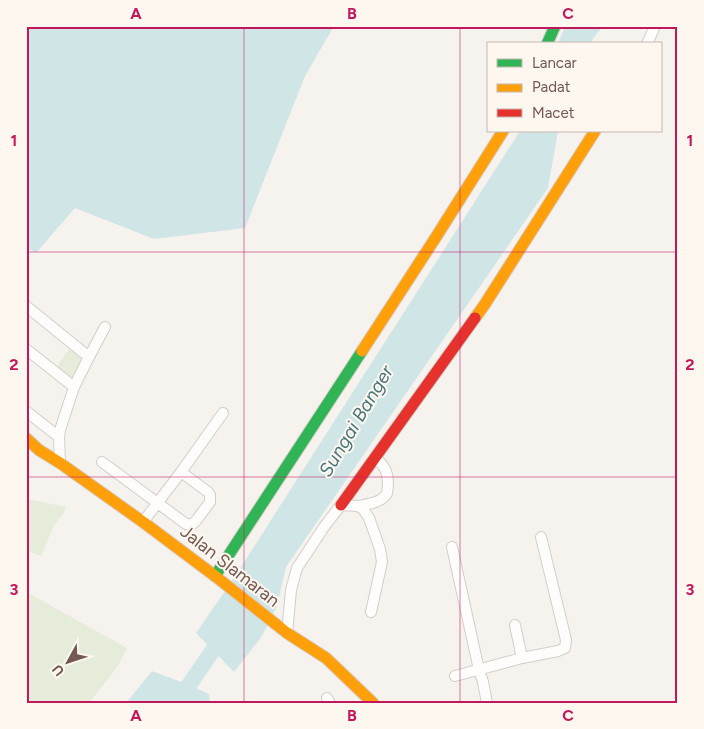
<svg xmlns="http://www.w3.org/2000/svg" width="704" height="729" font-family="Figtree,sans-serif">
	<rect width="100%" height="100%" fill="#f6f2ee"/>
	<!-- green -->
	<g fill="#e6ecda">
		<path d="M71 346 82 354 83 365 73 383 55 369Z"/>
		<path d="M26 499 66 507 64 513 54 525 41 556 26 550Z"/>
		<path d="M26 592 127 648 118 666 89 703H26Z"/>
	</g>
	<!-- water -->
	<g fill="#d0e5e6">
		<path d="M26 26H334L305 76 245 228 154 239 75 208 36 253 26 247Z"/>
		<path d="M565 26H603L589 44H558Z"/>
		<path d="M520 131H558L548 188 286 567 277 606 262 636 234 672 196 633 234 578 271 520Z"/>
		<path d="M152 671 189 685 209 694 210 703H126Z"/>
	</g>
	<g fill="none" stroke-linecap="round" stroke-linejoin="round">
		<!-- river -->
		<path stroke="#d0e5e6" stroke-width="16" d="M173 703 189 685 224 634"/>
		<!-- street casing -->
		<g stroke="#d4cec9" stroke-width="12">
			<g id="street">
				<path d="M647 44 655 26"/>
				<path d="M26 306 89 357 74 387 60 430 59 437"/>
				<path d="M26 349 74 387"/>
				<path d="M89 357 105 327"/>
				<path d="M26 411 59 437 60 463"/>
				<path d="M102 462 186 524 191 525 195 522 210 502V495L208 492 181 472 143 522"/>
				<path d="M181 472 223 413"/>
				<path d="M358 506C367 504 382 503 387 493 387 492 388 486 388 485 388 471 385 467 375 457"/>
				<path d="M452 547 479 670 483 682 487 703"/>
				<path d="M515 625 522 658"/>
				<path d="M287 633 291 590 297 568 324 527 341 505 358 506 363 509 369 518 380 549 382 562 371 612"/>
				<path d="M455 676 522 658 558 651 565 648 566 640 541 537"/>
				<path d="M327 698 330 703"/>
			</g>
		</g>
		<!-- fast casing -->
		<g stroke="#d6ceca" stroke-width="13">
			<g id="fast">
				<path d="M547 44 555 26"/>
				<path d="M215 576 362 351"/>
			</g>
		</g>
		<!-- slow casing -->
		<g stroke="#d6ceca" stroke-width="13">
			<g id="slow">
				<path d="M475 318 485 304 595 131"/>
				<path d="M362 351 436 237 503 131"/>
				<path d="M26 438 39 450 60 463 143 522 215 576 287 633 326 658 373 703"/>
			</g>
		</g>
		<!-- jam casing -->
		<g stroke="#d6ceca" stroke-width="13">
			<path id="jam" d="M341 505 475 318"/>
		</g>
		<!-- street -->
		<use href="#street" stroke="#fefdfc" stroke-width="10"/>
		<!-- fast -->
		<use href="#fast" stroke="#30b455" stroke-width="11"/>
		<!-- slow -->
		<use href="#slow" stroke="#ff9f0a" stroke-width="11"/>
		<!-- jam -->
		<use href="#jam" stroke="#e5322d" stroke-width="11"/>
	</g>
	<!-- grid -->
	<path fill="none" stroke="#c2185b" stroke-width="1" stroke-opacity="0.55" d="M244 26V703M460 26V703M26 252H678M26 477H678"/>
	<g text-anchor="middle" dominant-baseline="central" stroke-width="4" stroke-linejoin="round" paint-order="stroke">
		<!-- street labels -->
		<g font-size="18" fill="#735950" stroke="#fdf7f0">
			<text transform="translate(230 566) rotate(38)">Jalan Slamaran</text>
		</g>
		<!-- water labels -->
		<g font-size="19" font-style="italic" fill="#48777c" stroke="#fdf7f0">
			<text transform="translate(356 421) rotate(-59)">Sungai Banger</text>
		</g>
	</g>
	<!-- border -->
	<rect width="704" height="729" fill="none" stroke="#fdf7f0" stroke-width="55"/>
	<!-- legend -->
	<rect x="487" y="42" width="175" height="90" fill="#fdf7f0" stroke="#c6b8b0"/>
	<rect x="497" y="59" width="25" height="8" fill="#30b455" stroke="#c6b8b0"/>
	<text x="532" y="68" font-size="15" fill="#735950">Lancar</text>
	<rect x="497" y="84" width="25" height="8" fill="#ff9f0a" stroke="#c6b8b0"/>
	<text x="532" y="92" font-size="15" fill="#735950">Padat</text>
	<rect x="497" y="109" width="25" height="8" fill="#e5322d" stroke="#c6b8b0"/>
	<text x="532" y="118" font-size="15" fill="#735950">Macet</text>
	<!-- north arrow -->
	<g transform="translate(68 662) rotate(230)" stroke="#fdf7f0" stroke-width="4" paint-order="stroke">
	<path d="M0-4L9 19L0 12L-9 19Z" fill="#735950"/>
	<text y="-8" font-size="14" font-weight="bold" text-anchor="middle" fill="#735950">U</text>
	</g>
	<rect x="28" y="28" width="648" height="674" fill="none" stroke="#c2185b" stroke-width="2"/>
	<g font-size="16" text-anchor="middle" font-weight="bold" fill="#c2185b">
		<text x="136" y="19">A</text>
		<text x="352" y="19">B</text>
		<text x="568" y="19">C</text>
		<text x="14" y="146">1</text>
		<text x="690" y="146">1</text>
		<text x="14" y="370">2</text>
		<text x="690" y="370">2</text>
		<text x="14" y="595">3</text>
		<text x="690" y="595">3</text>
		<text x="136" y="721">A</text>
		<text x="352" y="721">B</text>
		<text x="568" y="721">C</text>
	</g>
</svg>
